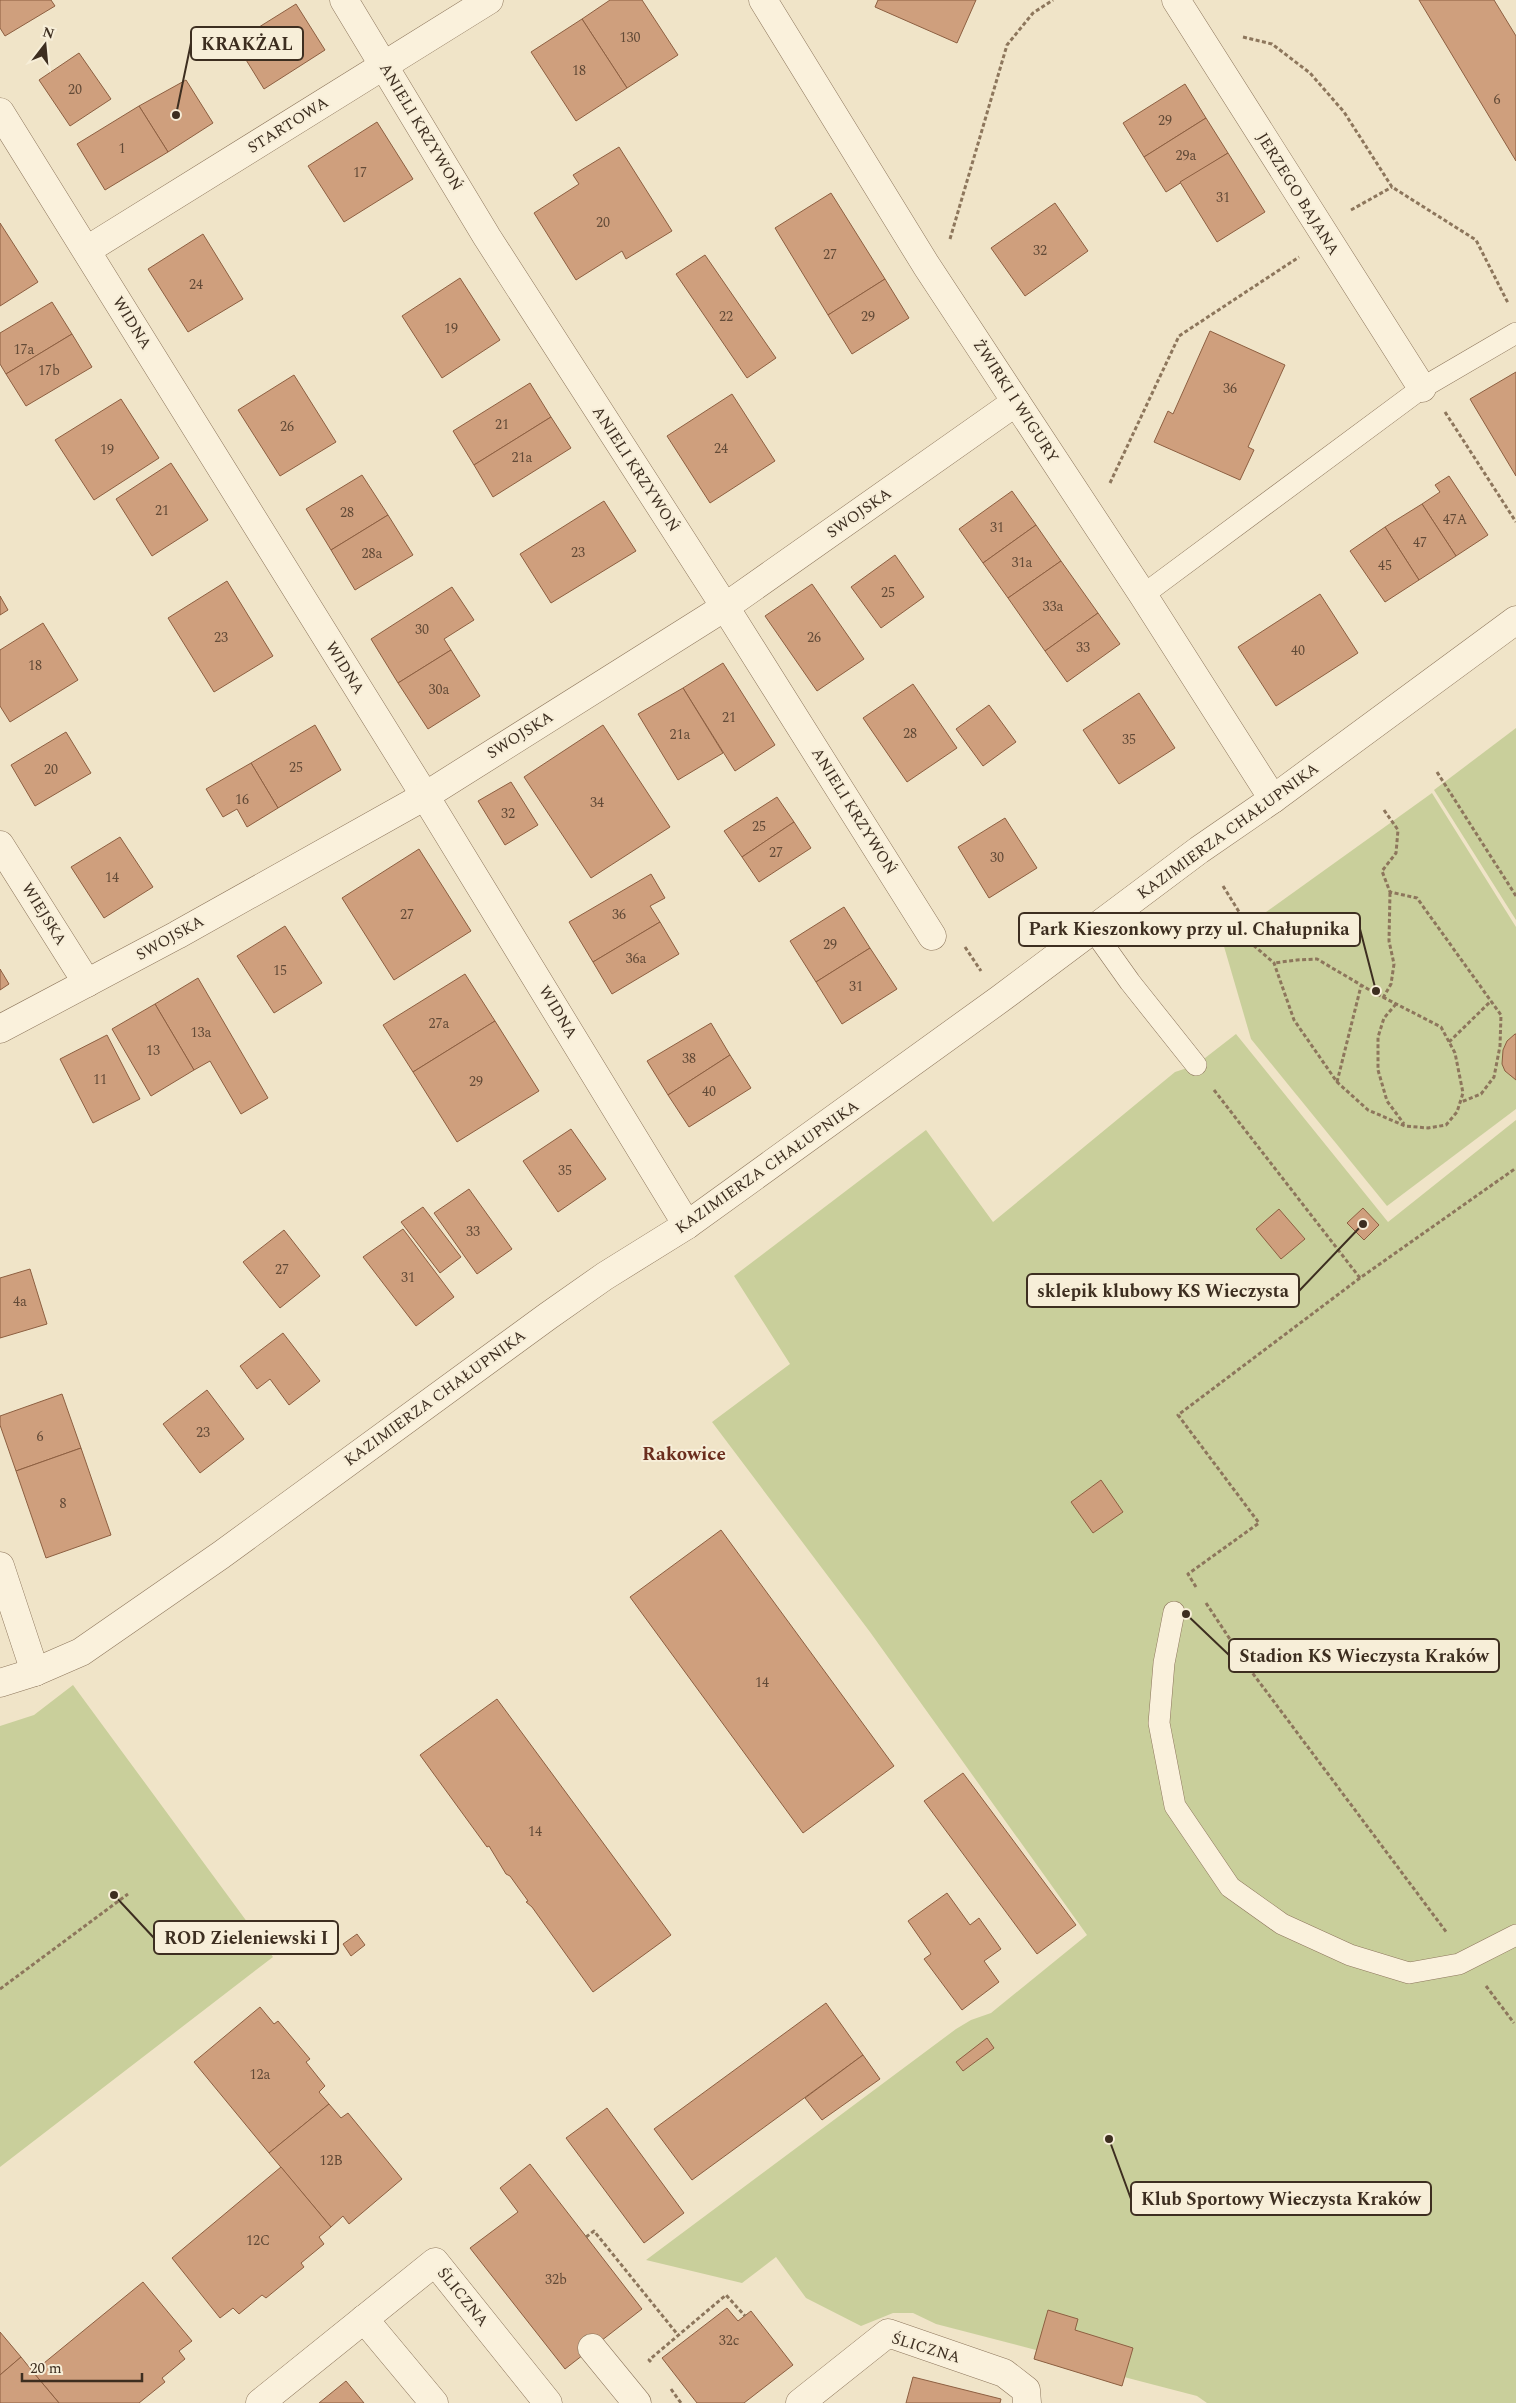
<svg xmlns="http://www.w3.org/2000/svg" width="1516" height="2403" font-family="Spectral,serif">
	<rect width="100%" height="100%" fill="#f0e4c8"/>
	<!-- green -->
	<g fill="#c9cf9b">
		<path d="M1516 728V920L1434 790Z"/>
		<path d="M1432 793 1516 927V1109L1387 1206 1251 1039 1223 943Z"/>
		<path d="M1236 1034 1388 1222 1516 1120V2403H1207L1197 2396 1124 2377 1122 2386 1034 2359 1036 2350 936 2324 913 2313H893L861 2326 806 2298 776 2257 742 2283 646 2260 956 2029 971 2020 991 2013 1087 1935 870 1632 712 1422 790 1364 734 1276 926 1130 993 1222 1175 1072 1196 1065Z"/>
		<path d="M73 1685 273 1957 0 2167V1726L34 1715Z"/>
	</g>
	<!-- building -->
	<g fill="#cf9f7d" stroke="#8d5f41">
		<path d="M0 0H51L55 6 5 36 0 28Z"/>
		<path d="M610 0H642L678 55 627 88 582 19Z"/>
		<path d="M878 0H976L957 43 875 7Z"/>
		<path d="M1419 0H1494L1516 36V161Z"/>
		<path d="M296 4 325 50 264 89 235 42Z"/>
		<path d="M582 19 627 88 576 121 531 52Z"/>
		<path d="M79 53 111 99 70 126 39 80Z"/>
		<path d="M186 80 213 123 168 152 139 106Z"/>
		<path d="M1185 84 1206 118 1144 157 1123 123Z"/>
		<path d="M139 106 168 152 105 190 77 144Z"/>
		<path d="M1206 118 1228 153 1166 192 1144 157Z"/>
		<path d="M377 122 413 179 344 222 308 166Z"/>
		<path d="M619 147 672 231 626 259 622 251 576 280 534 213 579 184 573 175Z"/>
		<path d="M1228 153 1265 212 1217 242 1180 182Z"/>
		<path d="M831 193 885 279 828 315 775 228Z"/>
		<path d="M1055 203 1088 251 1025 296 991 248Z"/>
		<path d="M0 223 38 282 0 306Z"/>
		<path d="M203 234 243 299 188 332 148 269Z"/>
		<path d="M705 255 776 358 747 378 676 274Z"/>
		<path d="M460 278 500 340 442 378 402 316Z"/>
		<path d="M885 279 909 318 852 354 828 315Z"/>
		<path d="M52 302 72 334 6 374 0 364V333Z"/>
		<path d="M1210 331 1285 365 1248 447 1254 450 1240 480 1154 442 1168 411 1173 414Z"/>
		<path d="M72 334 92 367 26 406 6 374Z"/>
		<path d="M1516 372V476L1470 399Z"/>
		<path d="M294 375 336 442 280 476 238 410Z"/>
		<path d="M530 383 551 417 474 465 453 431Z"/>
		<path d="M732 394 775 461 710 503 667 436Z"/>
		<path d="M121 399 159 458 94 500 55 440Z"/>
		<path d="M551 417 571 448 493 497 474 465Z"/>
		<path d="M171 463 208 520 152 556 116 499Z"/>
		<path d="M362 475 388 515 331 550 306 509Z"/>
		<path d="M1449 476 1488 535 1456 556 1422 504 1440 492 1435 485Z"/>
		<path d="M1012 491 1036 525 983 563 959 529Z"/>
		<path d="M604 501 636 551 551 603 520 554Z"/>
		<path d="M1422 504 1456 556 1419 580 1385 527Z"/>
		<path d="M388 515 413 555 355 590 331 550Z"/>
		<path d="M1036 525 1061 561 1008 598 983 563Z"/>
		<path d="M1385 527 1419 580 1385 602 1350 551Z"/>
		<path d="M895 555 924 597 881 628 851 587Z"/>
		<path d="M1061 561 1098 613 1045 651 1008 598Z"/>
		<path d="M227 581 273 656 214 692 168 618Z"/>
		<path d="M812 584 864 659 817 691 765 616Z"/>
		<path d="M452 587 474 620 444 639 451 650 398 683 371 639Z"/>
		<path d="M1320 594 1358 653 1276 706 1238 647Z"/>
		<path d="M0 596 8 610 0 615Z"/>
		<path d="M1098 613 1120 644 1067 682 1045 651Z"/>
		<path d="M43 623 78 680 10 722 0 706V650Z"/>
		<path d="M451 650 480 696 428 729 398 683Z"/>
		<path d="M723 663 775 745 735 771 683 688Z"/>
		<path d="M913 684 957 748 907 782 863 718Z"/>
		<path d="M683 688 723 753 678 780 638 714Z"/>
		<path d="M1139 693 1175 748 1119 784 1083 730Z"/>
		<path d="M989 705 1016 742 983 766 956 729Z"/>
		<path d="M315 725 341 770 278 808 251 763Z"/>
		<path d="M603 725 670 827 591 878 524 777Z"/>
		<path d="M66 732 91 773 35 806 11 765Z"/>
		<path d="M251 763 278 808 247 827 237 809 223 817 206 789Z"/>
		<path d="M511 782 538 825 505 845 478 801Z"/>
		<path d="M777 797 794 822 742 857 724 831Z"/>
		<path d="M1005 818 1037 868 989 898 958 847Z"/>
		<path d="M794 822 811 848 759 882 742 857Z"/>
		<path d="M120 837 153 887 104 918 71 867Z"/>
		<path d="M419 849 471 931 394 980 342 898Z"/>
		<path d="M651 874 665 898 650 906 660 922 593 962 569 922Z"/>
		<path d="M844 907 870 948 816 982 790 941Z"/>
		<path d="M660 922 679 954 612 994 593 962Z"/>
		<path d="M285 926 322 983 274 1013 237 956Z"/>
		<path d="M870 948 897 989 842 1024 816 982Z"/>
		<path d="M0 969 9 984 0 990Z"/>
		<path d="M465 974 495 1021 413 1072 383 1025Z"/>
		<path d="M198 978 268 1098 241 1114 210 1061 194 1070 155 1004Z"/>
		<path d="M155 1004 194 1070 151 1096 112 1029Z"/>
		<path d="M495 1021 539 1091 457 1142 413 1072Z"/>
		<path d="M711 1023 730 1055 668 1095 647 1061Z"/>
		<path d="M1515 1034H1516V1080L1505 1071 1502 1064 1503 1050 1507 1041Z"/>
		<path d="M107 1035 140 1099 93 1123 60 1059Z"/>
		<path d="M730 1055 751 1088 689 1127 668 1095Z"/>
		<path d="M571 1129 606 1179 558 1212 523 1161Z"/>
		<path d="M469 1189 512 1249 477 1274 434 1213Z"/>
		<path d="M423 1207 461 1257 440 1273 401 1222Z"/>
		<path d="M1363 1208 1379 1225 1364 1240 1347 1223Z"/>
		<path d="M1279 1209 1305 1239 1281 1259 1256 1229Z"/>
		<path d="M403 1229 454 1297 416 1326 363 1257Z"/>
		<path d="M284 1230 320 1276 280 1308 243 1262Z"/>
		<path d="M30 1269 47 1324 0 1338V1278Z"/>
		<path d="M283 1333 320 1381 289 1405 270 1379 257 1389 240 1366Z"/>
		<path d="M207 1390 244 1439 200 1473 163 1424Z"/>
		<path d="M62 1394 81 1448 16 1471 0 1425V1416Z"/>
		<path d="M81 1448 111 1535 46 1558 16 1471Z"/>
		<path d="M1101 1480 1123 1512 1093 1533 1071 1502Z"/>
		<path d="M721 1530 894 1766 803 1833 630 1597Z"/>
		<path d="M497 1699 671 1935 593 1992 532 1907 526 1902 528 1901 510 1876 506 1874 489 1846 487 1847 420 1755Z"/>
		<path d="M963 1773 1076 1925 1037 1954 924 1801Z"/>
		<path d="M947 1893 970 1925 979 1918 1001 1949 984 1961 999 1982 962 2010 924 1959 931 1954 908 1921Z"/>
		<path d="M357 1934 365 1945 351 1956 343 1944Z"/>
		<path d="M826 2003 863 2055 692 2180 654 2129Z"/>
		<path d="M260 2007 274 2024 278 2021 310 2059 306 2062 325 2086 319 2092 329 2104 269 2153 194 2062Z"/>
		<path d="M987 2038 994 2048 963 2071 956 2062Z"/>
		<path d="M863 2055 880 2079 822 2120 805 2098Z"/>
		<path d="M329 2104 341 2118 348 2113 402 2179 349 2224 343 2216 331 2227 269 2153Z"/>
		<path d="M607 2108 684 2213 644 2243 566 2138Z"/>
		<path d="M530 2164 642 2309 565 2369 470 2248 518 2212 500 2188Z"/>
		<path d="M281 2167 331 2227 319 2237 324 2244 301 2263 304 2267 266 2298 262 2295 239 2314 233 2308 220 2318 172 2258Z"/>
		<path d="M143 2282 192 2341 179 2351 185 2359 162 2378 165 2382 139 2403H59L33 2372Z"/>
		<path d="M727 2308 738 2321 751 2311 793 2365 744 2403H697L662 2358Z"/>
		<path d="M1048 2310 1078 2319 1075 2330 1133 2348 1122 2386 1034 2359Z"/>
		<path d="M0 2332 21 2357 0 2375Z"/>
		<path d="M21 2357 33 2372 59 2403H0V2375Z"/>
		<path d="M913 2377 1001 2399 1000 2403H906Z"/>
		<path d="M346 2381 364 2403H319Z"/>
	</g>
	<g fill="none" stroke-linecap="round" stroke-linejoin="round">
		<!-- lane casing -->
		<g stroke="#8d765c" stroke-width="22">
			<g id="lane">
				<path d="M1143 595 1422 388 1516 333"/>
				<path d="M1093 930 1130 982 1196 1065"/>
				<path d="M1174 1612 1164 1663 1159 1723 1175 1806 1230 1887 1282 1924 1350 1955 1409 1973 1459 1964 1516 1935"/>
			</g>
		</g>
		<!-- street casing -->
		<g stroke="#8d765c" stroke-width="29">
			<g id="street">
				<path d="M344 0 487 237 725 607 932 936"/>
				<path d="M763 0 926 265 1143 595 1273 799"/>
				<path d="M1176 0 1422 388"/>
				<path d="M0 112 425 796 687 1225"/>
				<path d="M87 250 489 0"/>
				<path d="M0 845 87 983"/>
				<path d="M0 1029 177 935 425 796 725 607 1016 402"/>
				<path d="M0 1566 35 1672"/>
				<path d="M0 1683 35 1672 81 1652 221 1555 548 1316 605 1276 687 1225 1000 999 1199 850 1273 799 1516 620"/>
				<path d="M364 2319 434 2403"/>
				<path d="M592 2348 637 2403"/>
				<path d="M260 2403 435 2262 548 2403"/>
				<path d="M800 2403 888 2333 1004 2373 1026 2390 1027 2403"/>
			</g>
		</g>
		<!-- path -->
		<g stroke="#8d765c" stroke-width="3" stroke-dasharray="4 2.5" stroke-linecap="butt">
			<path d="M1243 37 1272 44 1310 73 1344 112 1392 187 1476 240 1508 303"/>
			<path d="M1351 210 1392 187"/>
			<path d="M950 239 1007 45 1033 13 1053 0"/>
			<path d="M1445 412 1516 522"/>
			<path d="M1110 483 1179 336 1299 257"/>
			<path d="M1437 772 1516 896"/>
			<path d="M1384 810 1398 830 1396 853 1382 871 1390 892 1417 898 1501 1015 1500 1046 1494 1077 1481 1094 1461 1102"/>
			<path d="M1223 886 1241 915"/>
			<path d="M1229 924 1274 963 1294 1020 1337 1082 1368 1110 1405 1126 1428 1128 1446 1125 1457 1112 1463 1093 1455 1053 1441 1027 1373 992 1317 959 1297 960 1274 963"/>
			<path d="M965 947 981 971"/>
			<path d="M1383 998 1391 984 1394 964 1389 941 1390 892"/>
			<path d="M1396 1004 1384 1018 1378 1037V1070L1387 1101 1404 1124"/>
			<path d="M1449 1042 1491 1001"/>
			<path d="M1337 1082 1361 986"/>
			<path d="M1214 1090 1360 1278"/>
			<path d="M1196 1587 1188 1574 1259 1523 1178 1415 1360 1278 1516 1168"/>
			<path d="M1206 1603 1251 1671 1447 1933"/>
			<path d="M1486 1986 1514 2023"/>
			<path d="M0 1989 128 1894"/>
			<path d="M586 2237 594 2231 678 2335"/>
			<path d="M651 2362 649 2360 726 2295 745 2316"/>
			<path d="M671 2389 681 2403"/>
		</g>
		<!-- lane -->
		<use href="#lane" stroke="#faf1dc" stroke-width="21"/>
		<!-- street -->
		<use href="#street" stroke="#faf1dc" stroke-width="28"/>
	</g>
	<g text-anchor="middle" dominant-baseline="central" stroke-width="4" stroke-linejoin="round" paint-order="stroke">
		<!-- number labels -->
		<g font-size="14" fill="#624a37">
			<text x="630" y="37">130</text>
			<text x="579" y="70">18</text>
			<text x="75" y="89">20</text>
			<text x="1497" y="99">6</text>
			<text x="1165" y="120">29</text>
			<text x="122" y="148">1</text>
			<text x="1186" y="155">29a</text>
			<text x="360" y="172">17</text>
			<text x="1223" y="197">31</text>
			<text x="603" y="222">20</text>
			<text x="1040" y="250">32</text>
			<text x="830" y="254">27</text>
			<text x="196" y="284">24</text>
			<text x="726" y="316">22</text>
			<text x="868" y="316">29</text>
			<text x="451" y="328">19</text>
			<text x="24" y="349">17a</text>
			<text x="49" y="370">17b</text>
			<text x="1230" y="388">36</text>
			<text x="502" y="424">21</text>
			<text x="287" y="426">26</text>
			<text x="721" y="448">24</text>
			<text x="107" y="449">19</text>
			<text x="522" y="457">21a</text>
			<text x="162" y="510">21</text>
			<text x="347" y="512">28</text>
			<text x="1455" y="519">47A</text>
			<text x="997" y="527">31</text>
			<text x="1420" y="542">47</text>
			<text x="578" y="552">23</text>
			<text x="372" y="553">28a</text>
			<text x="1022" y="562">31a</text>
			<text x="1385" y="565">45</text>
			<text x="888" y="592">25</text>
			<text x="1053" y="606">33a</text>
			<text x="422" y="629">30</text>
			<text x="221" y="637">23</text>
			<text x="814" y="637">26</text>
			<text x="1083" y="647">33</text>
			<text x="1298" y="650">40</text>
			<text x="35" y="665">18</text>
			<text x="439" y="689">30a</text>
			<text x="729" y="717">21</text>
			<text x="910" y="733">28</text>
			<text x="680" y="734">21a</text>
			<text x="1129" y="739">35</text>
			<text x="296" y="767">25</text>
			<text x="51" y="769">20</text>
			<text x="242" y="799">16</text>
			<text x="597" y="802">34</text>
			<text x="508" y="813">32</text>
			<text x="759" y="826">25</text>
			<text x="776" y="852">27</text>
			<text x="997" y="857">30</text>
			<text x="112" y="877">14</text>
			<text x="407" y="914">27</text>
			<text x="619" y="914">36</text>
			<text x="830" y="944">29</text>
			<text x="636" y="958">36a</text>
			<text x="280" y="970">15</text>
			<text x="856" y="986">31</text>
			<text x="439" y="1023">27a</text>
			<text x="201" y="1032">13a</text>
			<text x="153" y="1050">13</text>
			<text x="689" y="1058">38</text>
			<text x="100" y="1079">11</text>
			<text x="476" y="1081">29</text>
			<text x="709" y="1091">40</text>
			<text x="565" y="1170">35</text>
			<text x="473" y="1231">33</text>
			<text x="282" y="1269">27</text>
			<text x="408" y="1277">31</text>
			<text x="20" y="1301">4a</text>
			<text x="203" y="1432">23</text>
			<text x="40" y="1436">6</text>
			<text x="63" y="1503">8</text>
			<text x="762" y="1682">14</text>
			<text x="535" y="1831">14</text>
			<text x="260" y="2074">12a</text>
			<text x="331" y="2160">12B</text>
			<text x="258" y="2240">12C</text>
			<text x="556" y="2279">32b</text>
			<text x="729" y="2340">32c</text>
		</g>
		<!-- street labels -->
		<g font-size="16" fill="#3d2e20" stroke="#f7eed8">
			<text transform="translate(288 125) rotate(-32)">STARTOWA</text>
			<text transform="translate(421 127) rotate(59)">ANIELI KRZYWOŃ</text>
			<text transform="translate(1298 194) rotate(58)">JERZEGO BAJANA</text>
			<text transform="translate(132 323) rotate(58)">WIDNA</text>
			<text transform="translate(1016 401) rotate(57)">ŻWIRKI I WIGURY</text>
			<text transform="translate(636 469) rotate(57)">ANIELI KRZYWOŃ</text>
			<text transform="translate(859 513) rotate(-35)">SWOJSKA</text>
			<text transform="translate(345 668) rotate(58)">WIDNA</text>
			<text transform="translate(520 735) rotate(-32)">SWOJSKA</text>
			<text transform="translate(854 811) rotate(58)">ANIELI KRZYWOŃ</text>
			<text transform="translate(1228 831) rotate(-36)">KAZIMIERZA CHAŁUPNIKA</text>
			<text transform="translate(44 914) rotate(58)">WIEJSKA</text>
			<text transform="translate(170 938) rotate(-29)">SWOJSKA</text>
			<text transform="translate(558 1012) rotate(59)">WIDNA</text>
			<text transform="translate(767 1167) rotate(-35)">KAZIMIERZA CHAŁUPNIKA</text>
			<text transform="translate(435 1398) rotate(-36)">KAZIMIERZA CHAŁUPNIKA</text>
			<text transform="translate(463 2297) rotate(51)">ŚLICZNA</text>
			<text transform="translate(926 2348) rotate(17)">ŚLICZNA</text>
		</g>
		<!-- quarter labels -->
		<g font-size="19" font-weight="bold" fill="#6b2e1e" stroke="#f7eed8">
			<text x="684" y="1454">Rakowice</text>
		</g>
	</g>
	<!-- callouts -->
	<path fill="none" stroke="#3d2e20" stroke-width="2" d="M176 115L191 43M1376 991L1360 929M1363 1224L1299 1291M1186 1614L1229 1655M114 1895L154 1938M1109 2139L1131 2199"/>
	<g fill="#3d2e20" stroke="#f7eed8" stroke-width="2">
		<circle cx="176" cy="115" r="5"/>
		<circle cx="1376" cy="991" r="5"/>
		<circle cx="1363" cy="1224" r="5"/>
		<circle cx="1186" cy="1614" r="5"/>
		<circle cx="114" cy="1895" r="5"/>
		<circle cx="1109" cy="2139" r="5"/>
	</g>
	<g fill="#f7eed8" stroke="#3d2e20" stroke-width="2">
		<rect x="191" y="27" width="112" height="33" rx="5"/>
		<rect x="1019" y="913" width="341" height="33" rx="5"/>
		<rect x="1027" y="1274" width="272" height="33" rx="5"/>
		<rect x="1229" y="1639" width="270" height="33" rx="5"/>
		<rect x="154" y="1921" width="184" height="33" rx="5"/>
		<rect x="1131" y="2182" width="300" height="33" rx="5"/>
	</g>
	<g font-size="18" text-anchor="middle" font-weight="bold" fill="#3d2e20">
		<text x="247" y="50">KRAKŻAL</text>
		<text x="1189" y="935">Park Kieszonkowy przy ul. Chałupnika</text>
		<text x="1163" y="1297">sklepik klubowy KS Wieczysta</text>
		<text x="1364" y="1662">Stadion KS Wieczysta Kraków</text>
		<text x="246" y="1944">ROD Zieleniewski I</text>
		<text x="1281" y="2205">Klub Sportowy Wieczysta Kraków</text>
	</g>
	<!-- north arrow -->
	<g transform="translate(45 45) rotate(16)" stroke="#f7eed8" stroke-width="4" paint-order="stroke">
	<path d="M0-4L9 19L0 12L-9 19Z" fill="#3d2e20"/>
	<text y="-8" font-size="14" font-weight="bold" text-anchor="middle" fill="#3d2e20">N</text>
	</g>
	<!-- scale -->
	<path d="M22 2373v8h120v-8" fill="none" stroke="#3d2e20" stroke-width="2.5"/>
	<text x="30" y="2373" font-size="15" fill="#3d2e20" stroke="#f7eed8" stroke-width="4" paint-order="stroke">20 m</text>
</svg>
